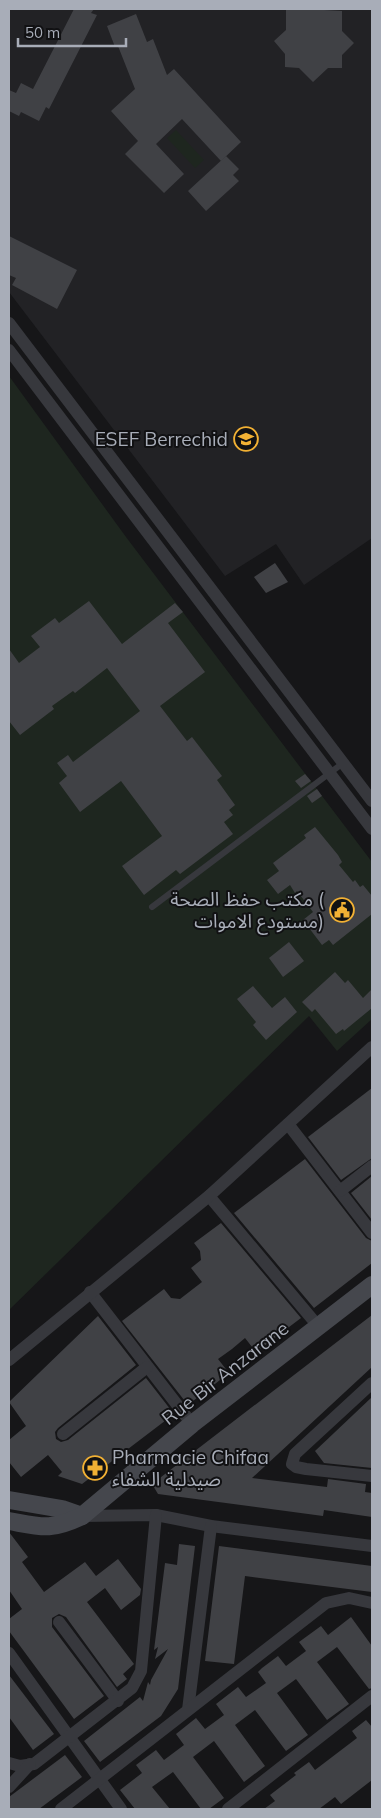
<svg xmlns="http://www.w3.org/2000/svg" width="381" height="1818" font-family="Mulish,'Noto Sans Arabic',sans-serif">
	<rect width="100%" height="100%" fill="#161618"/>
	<!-- built -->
	<path fill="#222225" d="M9 9H372V538L304 585 276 544 225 576 9 292Z"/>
	<!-- green -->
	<g fill="#1e261f">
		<path d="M176 130 204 160 195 168 167 138Z"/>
		<path d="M9 376 126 537 372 862V1019L337 1051 309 1016 9 1310Z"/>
	</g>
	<!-- building -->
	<g fill="#404145">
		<path d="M74 9H94L91 13 97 15 49 109 46 107 39 121 21 112 19 116 9 111V90L16 93 21 83 33 89Z"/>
		<path d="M307 9 342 11V31L354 43 342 55V68H328L313 82 299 68 285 67V54L274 41 286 30V10Z"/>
		<path d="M136 14 147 42 153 39 167 75 174 69 241 142 221 161 182 119 156 144 184 174 164 193 125 154 138 141 111 111 135 89 118 46 115 47 107 26Z"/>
		<path d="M226 156 239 169 233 175 239 181 206 211 188 191Z"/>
		<path d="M9 236 77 270 57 309 12 285 16 278 9 275Z"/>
		<path d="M275 563 288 582 266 593 254 577Z"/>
		<path d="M89 601 122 644 175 603 183 612 168 623 205 672 160 706 187 741 192 737 222 776 217 780 235 805 229 810 233 815 224 822 233 834 180 874 176 870 144 895 122 866 162 836 121 781 80 812 59 783 67 776 57 763 68 755 73 762 140 711 107 668 75 693 73 691 52 706 54 709 20 735 9 721V649L19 663 40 647 31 636 55 618 59 623Z"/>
		<path d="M305 774 311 781 301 788 295 781Z"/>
		<path d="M317 789 322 796 312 803 307 796Z"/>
		<path d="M315 827 338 855 342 862 339 865 353 882 355 880 360 887 363 885 372 896V914L333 945 329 940 322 945 303 920 313 912 297 891 295 893 290 885 278 894 267 880 279 871 273 863 306 838 304 835Z"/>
		<path d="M289 942 304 961 283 977 269 958Z"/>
		<path d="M335 972 345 983 348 980 363 998 372 989V1008L344 1031 343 1029 336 1034 315 1009 312 1012 302 1002Z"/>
		<path d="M253 986 272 1008 285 997 297 1012 266 1040 253 1025 256 1022 237 999Z"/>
		<path d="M372 1088V1158L341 1180 308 1137Z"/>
		<path d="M305 1159 366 1238 372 1241V1263L314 1308 234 1213Z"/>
		<path d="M372 1176V1220L351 1193Z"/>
		<path d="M221 1223 301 1318 256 1352 245 1338 232 1349 218 1359 229 1373 188 1405 122 1321 164 1289 171 1298 180 1299 202 1282 191 1268 201 1260 200 1251 194 1243Z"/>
		<path d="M372 1315V1367L252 1478 327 1487 328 1479 366 1484 365 1492 372 1493V1517L324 1510 323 1516 158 1494 152 1484Z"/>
		<path d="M98 1316 136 1365 58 1428 55 1432 56 1439 61 1442 68 1440 146 1378 174 1414 82 1484 58 1476 62 1472 48 1455 21 1477 9 1462V1440L26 1426 9 1402Z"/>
		<path d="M372 1397V1468L324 1463 315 1451Z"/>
		<path d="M9 1532 28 1557 22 1562 44 1592 85 1562 96 1576 118 1559 141 1589 140 1595 121 1610 105 1588 87 1602 134 1664 123 1674 127 1679 117 1687 66 1617 59 1614 52 1618V1627L104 1696 74 1719 9 1631V1619L22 1609 9 1590Z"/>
		<path d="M179 1544 195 1546 178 1689 161 1716 100 1762 84 1741 140 1697 143 1701 148 1682 150 1685 151 1680 168 1649 155 1659 158 1647 154 1650 165 1563 177 1565Z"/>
		<path d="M219 1546 372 1566V1592L245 1576 234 1664 205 1661Z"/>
		<path d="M351 1617 372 1646V1688L369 1689 337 1647 317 1662 349 1704 327 1720 296 1679 277 1693 308 1735 286 1751 255 1710 235 1725 265 1766 244 1782 214 1741 193 1757 224 1798 209 1809H201L173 1772 152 1787 170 1809H135L120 1790 142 1773 136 1765 156 1750 164 1760 184 1745 176 1734 196 1718 205 1729 224 1715 216 1704 238 1687 246 1697 266 1683 258 1672 262 1668 278 1656 286 1666 306 1651 299 1642 321 1626 328 1635Z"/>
		<path d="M9 1675 54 1734 33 1750 9 1717Z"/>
		<path d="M366 1720 372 1727V1780L341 1804 335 1797 319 1809H264L275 1801 270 1795 296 1775 294 1773 309 1762 315 1770 357 1738 352 1731Z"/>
		<path d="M65 1755 82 1777 39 1809H9V1797Z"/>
	</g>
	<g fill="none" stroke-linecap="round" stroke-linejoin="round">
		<!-- lane -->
		<path stroke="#37383d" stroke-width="6" d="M152 907 343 763"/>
		<!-- street -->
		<g stroke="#37383d" stroke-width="12">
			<path d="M9 323 372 801"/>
			<path d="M9 350 372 829"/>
			<path d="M288 1124 372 1233"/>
			<path d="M340 1191 372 1166"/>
			<path d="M209 1196 318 1326"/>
			<path d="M90 1292 192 1424"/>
			<path d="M9 1360 209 1196 372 1047"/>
			<path d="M372 1383 295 1454 292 1464 296 1467 306 1469 372 1476"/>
			<path d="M63 1434 147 1367"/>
			<path d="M82 1516 156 1515 211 1526 372 1546"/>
			<path d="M59 1622 118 1701"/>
			<path d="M9 1653 121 1809"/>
			<path d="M188 1710 211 1526"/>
			<path d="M9 1763 20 1766 34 1764 132 1688 141 1671 156 1515"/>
			<path d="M9 1787 30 1764"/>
			<path d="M61 1809 326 1603 349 1598 372 1603"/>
			<path d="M228 1809 372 1696"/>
		</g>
		<!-- secondary -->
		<g stroke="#45474d" stroke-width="18">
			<path d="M9 1500 62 1509 82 1516"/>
			<path d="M9 1521C42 1527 50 1531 82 1516L192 1424 372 1285"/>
		</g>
	</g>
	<!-- icons -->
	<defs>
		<g id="university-ring" transform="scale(1.25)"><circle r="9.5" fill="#111113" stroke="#f2b134" stroke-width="1.5"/><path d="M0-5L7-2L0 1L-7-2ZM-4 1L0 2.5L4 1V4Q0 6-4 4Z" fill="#f2b134"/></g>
		<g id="civic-ring" transform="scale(1.25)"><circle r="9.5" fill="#111113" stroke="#f2b134" stroke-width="1.5"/><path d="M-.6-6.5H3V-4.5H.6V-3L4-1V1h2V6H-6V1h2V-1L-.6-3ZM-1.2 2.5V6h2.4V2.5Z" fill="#f2b134"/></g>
		<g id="pharmacy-ring" transform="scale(1.25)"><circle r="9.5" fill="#111113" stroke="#f2b134" stroke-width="1.5"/><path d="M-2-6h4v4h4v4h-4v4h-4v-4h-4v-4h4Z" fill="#f2b134"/></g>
	</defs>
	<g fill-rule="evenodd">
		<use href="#university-ring" x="246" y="439"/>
		<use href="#civic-ring" x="342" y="910"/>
		<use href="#pharmacy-ring" x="95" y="1468"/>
	</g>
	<g text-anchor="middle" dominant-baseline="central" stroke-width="4" stroke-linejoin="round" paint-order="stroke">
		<!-- poi labels -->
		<g font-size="19" fill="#a8adb8" stroke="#111113" text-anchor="end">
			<text x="228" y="439">ESEF Berrechid</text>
			<text x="324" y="899">مكتب حفظ الصحة (<tspan x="324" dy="22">مستودع الاموات)</tspan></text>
			<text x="112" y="1457" text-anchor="start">Pharmacie Chifaa<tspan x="112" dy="22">صيدلية الشفاء</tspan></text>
		</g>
		<!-- street labels -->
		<g font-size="19" fill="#a8adb8" stroke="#111113">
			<text transform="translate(225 1373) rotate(-38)">Rue Bir Anzarane</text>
		</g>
	</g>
	<!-- border -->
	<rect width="381" height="1818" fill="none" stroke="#a8adb8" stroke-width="20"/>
	<!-- scale -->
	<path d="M18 38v8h108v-8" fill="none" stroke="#a8adb8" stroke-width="2.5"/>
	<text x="25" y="38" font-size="15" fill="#a8adb8" stroke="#111113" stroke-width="4" paint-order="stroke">50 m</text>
</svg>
